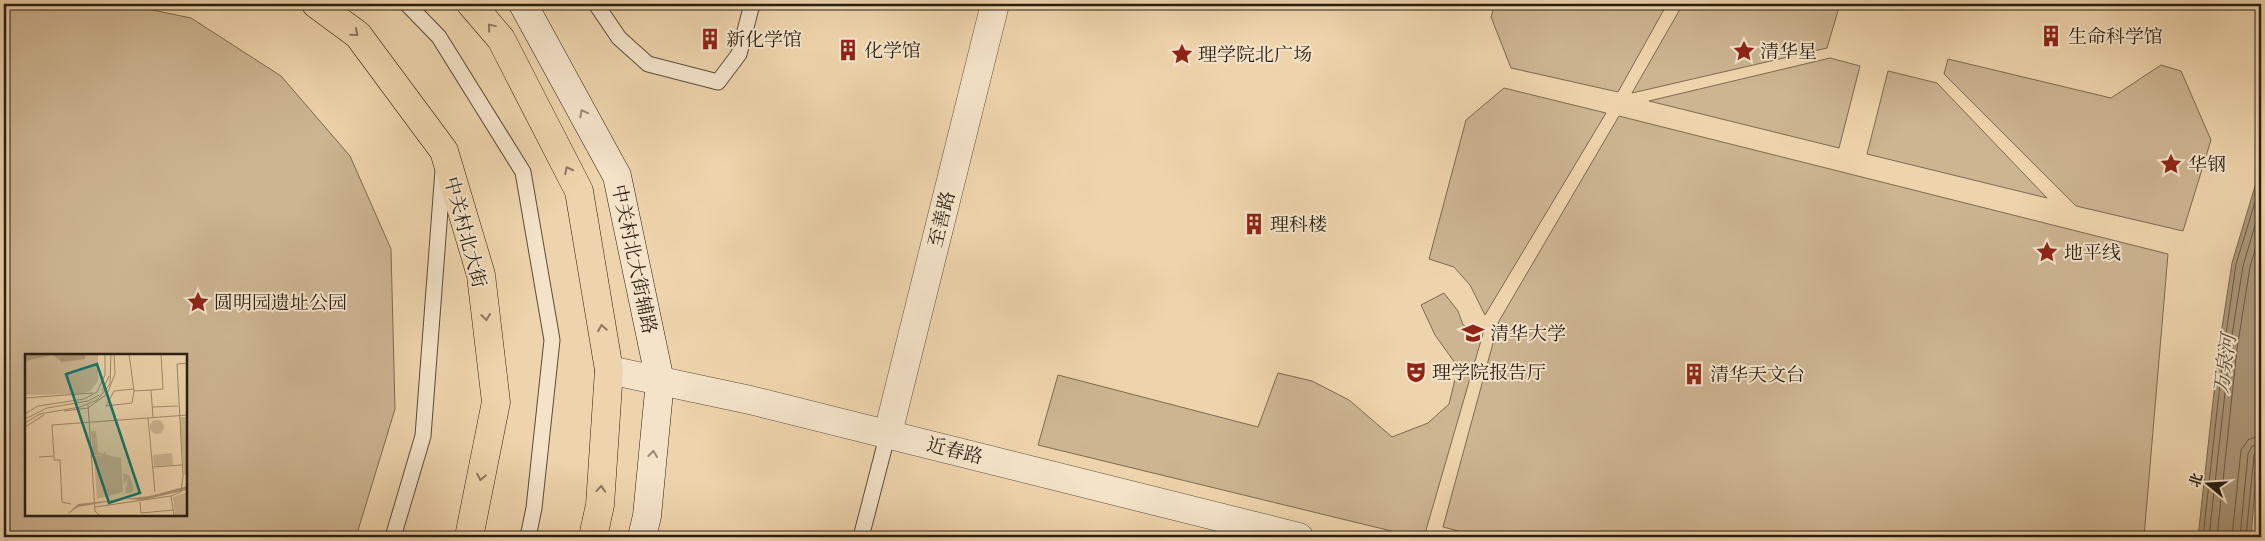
<svg xmlns="http://www.w3.org/2000/svg" width="2265" height="541" font-family="'Gentium Book Plus','Noto Serif SC',serif">
	<rect width="100%" height="100%" fill="#eed4ac"/>
	<filter id="stains"><feTurbulence type="fractalNoise" baseFrequency=".004" numOctaves="4"/><feColorMatrix values="0 0 0 0 .2 0 0 0 0 .09 0 0 0 0 .02 0 0 0 .5 -.17"/></filter>
	<radialGradient id="worn" r=".72"><stop offset=".6" stop-color="#630" stop-opacity="0"/><stop offset="1" stop-color="#630" stop-opacity=".3"/></radialGradient>
	<!-- green -->
	<g fill="#cdb592" stroke="#7b6a52" fill-rule="evenodd">
		<path d="M4 4H124L191 18 281 76 350 156 391 249 395 409 356 537H4ZM26 355H186V515H26Z"/>
		<path d="M1495 4H1667L1618 92 1511 68 1491 17Z"/>
		<path d="M1683 4H1840L1827 48 1632 93Z"/>
		<path d="M1830 58 1860 66 1839 148 1649 101Z"/>
		<path d="M1948 59 2111 98 2161 65 2181 71 2211 140 2183 231 2076 206 1944 74Z"/>
		<path d="M1888 71 1937 83 2047 198 1867 154Z"/>
		<path d="M1504 88 1606 113 1485 315 1470 285 1454 267 1429 259 1466 120Z"/>
		<path d="M1619 116 2168 254 2144 537H1482L1443 527 1499 321Z"/>
		<path d="M1444 293 1458 311 1463 325 1484 330 1424 537H1416L1038 445 1058 375 1258 427 1278 373 1312 381 1349 400 1392 437 1428 423 1449 404 1458 367 1435 335 1421 305Z"/>
	</g>
	<!-- water -->
	<path fill="#ab9678" stroke="#77664f" d="M2261 166V413L2251 537H2198L2219 347 2232 263Z"/>
	<g fill="none" stroke-linecap="round" stroke-linejoin="round">
		<!-- shore -->
		<g stroke="#6a5a45" stroke-width="1">
			<path d="M2203 537 2224 348 2236 264 2261 183"/>
			<path d="M2209 537 2230 348 2243 266 2261 205"/>
			<path d="M2217 537 2237 349 2250 267 2261 230"/>
			<path d="M2232 537 2241 450 2249 439 2261 436"/>
			<path d="M2240 537 2248 454 2252 446 2261 444"/>
			<path d="M2246 537 2254 455 2257 451 2261 450"/>
		</g>
		<!-- lane casing -->
		<g stroke="#5a4c38" stroke-width="17">
			<g id="lane">
				<path d="M407 4 439 37 523 172 552 340 534 508 528 537"/>
				<path d="M596 4 619 38 648 64 718 82 739 54 752 4"/>
				<path d="M393 537 423 436 443 170"/>
				<path d="M861 537 888 433"/>
			</g>
		</g>
		<!-- street casing -->
		<g stroke="#5a4c38" stroke-width="29">
			<g id="street">
				<path d="M609 370 750 400 1299 537"/>
				<path d="M888 433 995 4"/>
			</g>
		</g>
		<!-- secondary casing -->
		<g stroke="#291e12" stroke-width="29">
			<path id="secondary" d="M523 4 617 176 660 381 647 516 642 537"/>
		</g>
		<!-- primary casing -->
		<g stroke="#291e12" stroke-width="29">
			<g id="primary">
				<path d="M316 4 358 35 444 151 481 275 496 402 469 537"/>
				<path d="M471 4 501 39 579 191 609 370 600 505 593 537"/>
			</g>
		</g>
		<!-- lane -->
		<use href="#lane" stroke="#f4e3c9" stroke-width="15"/>
		<!-- street -->
		<use href="#street" stroke="#f4e3c9" stroke-width="28"/>
		<!-- secondary -->
		<use href="#secondary" stroke="#f4e3c9" stroke-width="28"/>
		<!-- primary -->
		<use href="#primary" stroke="#eed4ac" stroke-width="28"/>
	</g>
	<!-- one-way arrows -->
	<defs><path id="oneway-chevron" d="M-2-3.5L2.5 0L-2 3.5" fill="none" stroke-width="1.6" stroke-linecap="round" stroke-linejoin="round" transform="scale(1.25)"/></defs>
	<g stroke="#8c795f">
		<use href="#oneway-chevron" transform="translate(491 27) rotate(-130)"/>
		<use href="#oneway-chevron" transform="translate(355 33) rotate(40)"/>
		<use href="#oneway-chevron" transform="translate(568 170) rotate(-117)"/>
		<use href="#oneway-chevron" transform="translate(486 317) rotate(83)"/>
		<use href="#oneway-chevron" transform="translate(602 328) rotate(-99)"/>
		<use href="#oneway-chevron" transform="translate(481 477) rotate(101)"/>
		<use href="#oneway-chevron" transform="translate(601 489) rotate(-86)"/>
	</g>
	<g stroke="#998a77">
		<use href="#oneway-chevron" transform="translate(583 113) rotate(-118)"/>
		<use href="#oneway-chevron" transform="translate(653 454) rotate(-84)"/>
	</g>
	<!-- icons -->
	<defs>
		<g id="building-bare" transform="scale(1.725)"><path d="M-4-6H4V6H1V3H-1V6H-4ZM-2.5-4.3h1.7v1.8h-1.7ZM.8-4.3h1.7v1.8H.8ZM-2.5-1h1.7V.8h-1.7ZM.8-1h1.7V.8H.8Z" fill="#8f2418" stroke="#f4e3c9" stroke-width="2.5" paint-order="stroke"/></g>
		<g id="sight-bare" transform="scale(1.725)"><path d="M0-6L1.8-2.2L6-1.7L2.9 1.2L3.7 5.4L0 3.3L-3.7 5.4L-2.9 1.2L-6-1.7L-1.8-2.2Z" fill="#8f2418" stroke="#f4e3c9" stroke-width="2.5" paint-order="stroke"/></g>
		<g id="university-bare" transform="scale(1.725)"><path d="M0-5L7-2L0 1L-7-2ZM-4 1L0 2.5L4 1V4Q0 6-4 4Z" fill="#8f2418" stroke="#f4e3c9" stroke-width="2.5" paint-order="stroke"/></g>
		<g id="theatre-bare" transform="scale(1.725)"><path d="M-5-5.5Q0-4 5-5.5V0Q5 5 0 6Q-5 5-5 0ZM-3.3-2.5H-1v1.5H-3.3ZM1-2.5H3.3v1.5H1ZM-2.8 1Q0 5.5 2.8 1Z" fill="#8f2418" stroke="#f4e3c9" stroke-width="2.5" paint-order="stroke"/></g>
	</defs>
	<g fill-rule="evenodd">
		<use href="#building-bare" x="2051" y="36"/>
		<use href="#building-bare" x="710" y="39"/>
		<use href="#building-bare" x="848" y="50"/>
		<use href="#sight-bare" x="1744" y="51"/>
		<use href="#sight-bare" x="1182" y="54"/>
		<use href="#sight-bare" x="2171" y="164"/>
		<use href="#building-bare" x="1254" y="224"/>
		<use href="#sight-bare" x="2047" y="252"/>
		<use href="#sight-bare" x="198" y="302"/>
		<use href="#university-bare" x="1473" y="333"/>
		<use href="#theatre-bare" x="1416" y="372"/>
		<use href="#building-bare" x="1694" y="374"/>
	</g>
	<g text-anchor="middle" dominant-baseline="central" stroke-width="4" stroke-linejoin="round" paint-order="stroke">
		<!-- poi labels -->
		<g font-size="19" fill="#291e12" stroke="#f4e3c9" text-anchor="start">
			<text x="2068" y="36">生命科学馆</text>
			<text x="726" y="39">新化学馆</text>
			<text x="864" y="50">化学馆</text>
			<text x="1760" y="51">清华星</text>
			<text x="1198" y="54">理学院北广场</text>
			<text x="2188" y="164">华钢</text>
			<text x="1270" y="224">理科楼</text>
			<text x="2064" y="252">地平线</text>
			<text x="214" y="302">圆明园遗址公园</text>
			<text x="1490" y="333">清华大学</text>
			<text x="1432" y="372">理学院报告厅</text>
			<text x="1710" y="374">清华天文台</text>
		</g>
		<!-- street labels -->
		<g font-size="19" fill="#291e12" stroke="#f4e3c9">
			<text transform="translate(941 219) rotate(-76)">至善路</text>
			<text transform="translate(466 232) rotate(75)">中关村北大街</text>
			<text transform="translate(635 259) rotate(78)">中关村北大街辅路</text>
			<text transform="translate(955 450) rotate(14)">近春路</text>
		</g>
		<!-- water labels -->
		<g font-size="20" font-style="italic" fill="#564836" stroke="#f4e3c9">
			<text transform="translate(2224 364) rotate(-82)">万泉河</text>
		</g>
	</g>
	<!-- overview -->
	<g transform="translate(25 354)">
		<rect width="162" height="162" fill="#eed4ac"/>
		<path d="M0 0H73V27L65 37 56 40 0 41ZM155 63H162V120L159 121ZM125 73a7 7 0 1 1 14 0a7 7 0 1 1-14 0ZM66 77H71L73 98 78 100 81 97V101H68ZM147 99 148 111 129 112 128 101ZM82 101 96 104 98 138 72 145 69 102ZM98 119 105 122 109 135 106 139H100L103 124 99 131ZM162 138V162H150L148 143Z" fill="#cdb592"/>
		<path d="M0 0H60V5L37 8 28 1 0 7ZM162 132V136L118 146 98 145 53 153 40 162 53 150 125 142Z" fill="#ab9678"/>
		<path fill="none" stroke="#9f8b6e" stroke-width="1" d="M89 0H115M104 0 109 37 107 49 81 52 89 37 108 35M126 36 138 35 136 0M77 37 84 22M109 37 126 36 128 63M0 44 68 39M63 51 70 157 75 162M127 53 153 52M39 57 63 54 82 40 90 20 89 0M0 60 13 52 59 45 72 38 80 21V0M123 64 130 138M0 65 22 54 63 47 74 41M0 69 15 60 55 53 72 46 85 30 86 0M0 73 19 61M29 102V106H35L37 148 46 150M14 103 29 102 27 71 163 61M128 113 157 111M115 148 116 159 148 156M70 153 146 142M149 162 146 142 156 138 158 122 152 10 163 9"/>
		<path fill="#0f766e" fill-opacity="0.15" stroke="#0f766e" stroke-width="2.5" d="M72 10 115 139 84 149 41 20Z"/>
		<rect width="162" height="162" fill="none" stroke="#291e12" stroke-width="2.5"/>
	</g>
	<!-- margin -->
	<rect width="2265" height="541" fill="none" stroke="#eed4ac" stroke-width="20"/>
	<rect x="5" y="5" width="2255" height="531" fill="none" stroke="#291e12" stroke-width="2.5"/>
	<rect x="10" y="10" width="2245" height="521" fill="none" stroke="#291e12"/>
	<!-- north arrow -->
	<g transform="translate(2208 484) rotate(288)" stroke="#f4e3c9" stroke-width="4" paint-order="stroke">
	<path d="M0-4L9 19L0 12L-9 19Z" fill="#291e12"/>
	<text y="-8" font-size="14" font-weight="bold" text-anchor="middle" fill="#291e12">北</text>
	</g>
	<rect width="100%" height="100%" filter="url(#stains)"/>
	<rect width="100%" height="100%" fill="url(#worn)"/>
</svg>
